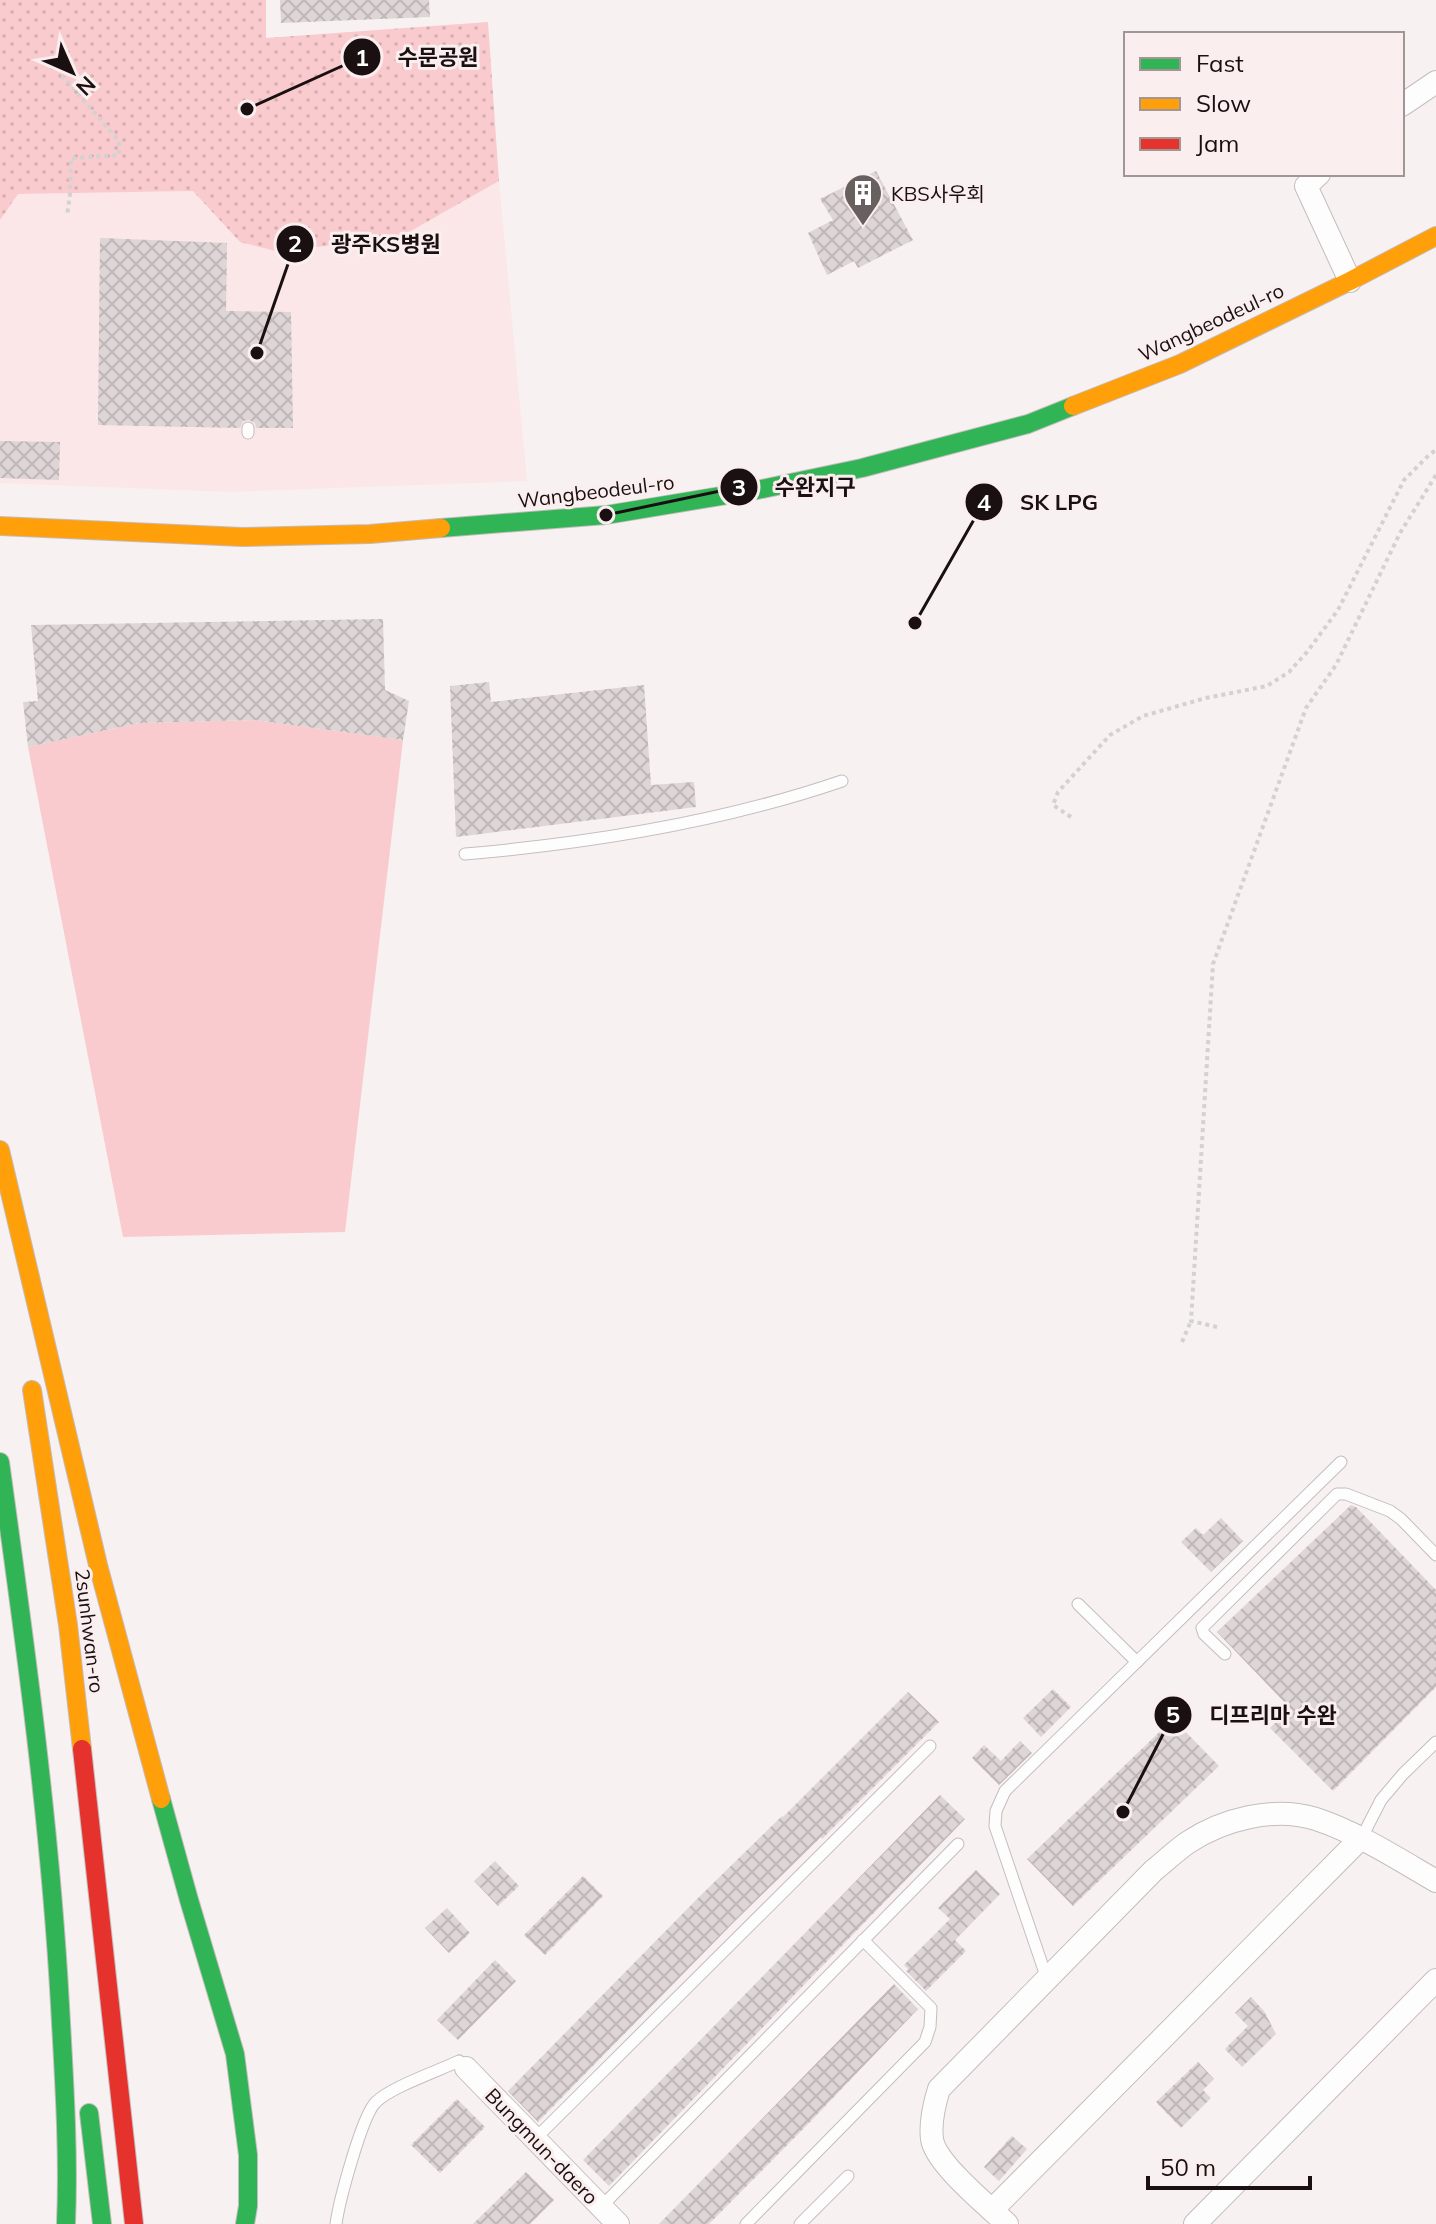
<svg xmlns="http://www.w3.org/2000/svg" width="1436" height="2224" font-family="Mulish,'Noto Sans KR',sans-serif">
	<defs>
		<pattern id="park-dots" width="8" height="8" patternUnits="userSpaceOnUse" patternTransform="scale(2)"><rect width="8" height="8" fill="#facbce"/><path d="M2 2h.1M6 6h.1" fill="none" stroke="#d6adb0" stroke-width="1.8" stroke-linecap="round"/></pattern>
		<pattern id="building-cross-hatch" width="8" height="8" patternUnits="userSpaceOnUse" patternTransform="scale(2)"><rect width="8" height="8" fill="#ded5d6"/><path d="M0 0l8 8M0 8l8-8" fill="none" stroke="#beb6b7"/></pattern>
	</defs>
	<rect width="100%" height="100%" fill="#f8f1f1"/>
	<!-- built -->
	<path fill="#fbe7e8" d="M499 181 527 481 230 492 0 483V220L17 194 193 191 240 242 402 236Z"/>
	<!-- grass -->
	<path fill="#facbce" d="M255 720 403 740 345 1232 123 1237 28 747 139 723Z"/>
	<!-- park -->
	<path fill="url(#park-dots)" d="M0 0H266V38L488 22 499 181 402 236 279 252 240 242 193 191 18 194 0 220Z"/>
	<!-- building -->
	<g fill="url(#building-cross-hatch)">
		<path d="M280 0H429L430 17 281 23Z"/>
		<path d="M876 171 913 240 858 268 854 261 827 275 808 233 833 220 820 199Z"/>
		<path d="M100 238 227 243 226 311 291 312 293 428H256L255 423 249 420 243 421 240 428 98 425Z"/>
		<path d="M0 441 60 442 59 480 0 478Z"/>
		<path d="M383 619 385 690 409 701 403 740 255 720 139 723 28 747 23 702 38 701 31 625Z"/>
		<path d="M489 682 491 702 644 685 651 785 694 782 696 807 456 837 450 686Z"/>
		<path d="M1351 1505 1356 1507 1436 1590V1687L1333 1791 1270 1728 1290 1708 1217 1632Z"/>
		<path d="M1221 1518 1243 1541 1211 1572 1181 1542 1196 1528 1203 1535Z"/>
		<path d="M1053 1689 1071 1707 1041 1737 1023 1718Z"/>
		<path d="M908 1692 939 1722 822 1839 821 1837 735 1921 538 2122 508 2091 699 1897 782 1816 783 1817Z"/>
		<path d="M1173 1719 1219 1766 1073 1906 1027 1859Z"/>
		<path d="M1020 1741 1032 1753 999 1785 972 1758 984 1745 1001 1761Z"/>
		<path d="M940 1795 965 1819 609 2186 583 2160Z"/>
		<path d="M495 1861 519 1886 498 1906 474 1881Z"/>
		<path d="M976 1870 1000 1894 955 1940 966 1951 926 1991 906 1971 908 1969 904 1965 950 1919 938 1908Z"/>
		<path d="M583 1876 603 1896 545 1955 524 1935Z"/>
		<path d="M447 1908 470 1933 449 1953 425 1928Z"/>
		<path d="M495 1960 516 1981 458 2040 437 2020Z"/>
		<path d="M894 1984 918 2009 810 2122 709 2224H659Z"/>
		<path d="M1251 1997 1264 2011 1276 2034 1242 2067 1225 2049 1248 2026 1235 2013Z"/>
		<path d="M1198 2062 1214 2079 1203 2090 1211 2098 1181 2128 1156 2102Z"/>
		<path d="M457 2099 485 2127 440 2173 411 2145Z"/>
		<path d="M1012 2136 1027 2149 999 2181 984 2167Z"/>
		<path d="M526 2172 554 2200 530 2224H473Z"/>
	</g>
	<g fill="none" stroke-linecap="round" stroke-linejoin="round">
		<!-- lane casing -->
		<g stroke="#c5bcbd" stroke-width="13">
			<g id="lane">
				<path d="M248 433V428"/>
				<path d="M465 854C592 843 722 822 842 781"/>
				<path d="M1078 1604 1137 1662"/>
				<path d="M1225 1654 1204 1634 1202 1628 1337 1494H1346L1390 1511 1401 1519 1436 1555"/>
				<path d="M1361 1839 1381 1800 1403 1774 1436 1742"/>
				<path d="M1047 1979 995 1826 996 1811 1005 1791 1341 1462"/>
				<path d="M535 2139 930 1746"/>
				<path d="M601 2207 958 1844"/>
				<path d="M336 2224C339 2202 362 2115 376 2102 391 2087 438 2071 459 2061L465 2068"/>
				<path d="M746 2224 925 2042 930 2027 931 2008 863 1940"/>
				<path d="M800 2224 848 2176"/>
			</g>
		</g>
		<!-- street casing -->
		<g stroke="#c5bcbd" stroke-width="24">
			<g id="street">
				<path d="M1402 105 1436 82"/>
				<path d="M1319 174 1306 186 1350 281"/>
				<path d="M466 2068 618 2224"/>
				<path d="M992 2210 1360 1839"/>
				<path d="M1007 2224C988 2206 935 2163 932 2139 930 2123 934 2105 939 2089L1154 1870C1165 1861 1176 1851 1187 1843 1223 1819 1274 1806 1316 1819 1358 1833 1398 1859 1436 1881"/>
				<path d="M1195 2224 1436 1980"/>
			</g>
		</g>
		<!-- fast casing -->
		<g stroke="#c5bcbd" stroke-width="20">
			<g id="fast">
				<path d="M441 528 606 515 757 490 862 468 1028 424 1073 406"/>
				<path d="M0 1462C25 1643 50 1823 60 2005 64 2078 69 2151 66 2224"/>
				<path d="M161 1799 189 1900 235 2054 248 2155V2206L245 2224"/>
				<path d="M89 2113 102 2224"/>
			</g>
		</g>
		<!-- slow casing -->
		<g stroke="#c5bcbd" stroke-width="20">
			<g id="slow">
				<path d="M1073 406 1180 364 1350 281 1436 236"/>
				<path d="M0 526 242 537 370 534 441 528"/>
				<path d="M0 1150 98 1565 161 1799"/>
				<path d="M32 1390 68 1625 82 1749"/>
			</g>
		</g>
		<!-- jam casing -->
		<g stroke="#c5bcbd" stroke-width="20">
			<path id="jam" d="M82 1749 134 2224"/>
		</g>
		<!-- path -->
		<g stroke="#d3d1d1" stroke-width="4" stroke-dasharray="4 4" stroke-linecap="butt">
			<path d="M62 75 119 141V155L71 158 70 194 67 216"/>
			<path d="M1071 817 1053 805 1058 792 1110 735 1143 716 1206 698 1267 686 1289 672 1307 652 1338 610 1404 480 1430 454 1436 450"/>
			<path d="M1217 1327 1191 1321 1213 964 1306 708 1336 665 1400 533 1436 475"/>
			<path d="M1182 1342 1191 1321"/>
		</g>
		<!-- lane -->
		<use href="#lane" stroke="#fefdfd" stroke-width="11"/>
		<!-- street -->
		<use href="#street" stroke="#fefdfd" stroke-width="22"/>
		<!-- fast -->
		<use href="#fast" stroke="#30b455" stroke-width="18"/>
		<!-- slow -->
		<use href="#slow" stroke="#ff9f0a" stroke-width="18"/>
		<!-- jam -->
		<use href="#jam" stroke="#e5322d" stroke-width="18"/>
	</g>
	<!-- icons -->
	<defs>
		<g id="building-pin" transform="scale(2)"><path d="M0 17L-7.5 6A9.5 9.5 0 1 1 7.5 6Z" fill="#685f5f" stroke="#fbeeee"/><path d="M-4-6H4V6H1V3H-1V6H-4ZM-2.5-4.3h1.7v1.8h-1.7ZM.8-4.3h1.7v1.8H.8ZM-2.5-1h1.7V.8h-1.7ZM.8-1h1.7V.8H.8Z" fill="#fff"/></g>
	</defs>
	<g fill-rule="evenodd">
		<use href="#building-pin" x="863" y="193"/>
	</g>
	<g text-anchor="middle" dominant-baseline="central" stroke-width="6" stroke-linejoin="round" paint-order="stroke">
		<!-- poi labels -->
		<g font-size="20" fill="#1a1011" stroke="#fbeeee" text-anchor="start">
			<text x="891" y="193">KBS사우회</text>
		</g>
		<!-- street labels -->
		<g font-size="20" fill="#1a1011" stroke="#fbeeee">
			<text transform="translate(1211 322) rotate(-25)">Wangbeodeul-ro</text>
			<text transform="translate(596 491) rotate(-7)">Wangbeodeul-ro</text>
			<text transform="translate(90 1631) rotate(83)">2sunhwan-ro</text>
			<text transform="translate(542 2146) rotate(46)">Bungmun-daero</text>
		</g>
	</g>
	<!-- callouts -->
	<path fill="none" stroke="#1a1011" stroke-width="3" d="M247 109L362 57M257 353L295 244M606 515L739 487M915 623L984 502M1123 1812L1173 1715"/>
	<g fill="#1a1011" stroke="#fbeeee" stroke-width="3">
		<circle cx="247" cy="109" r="8"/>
		<circle cx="257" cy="353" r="8"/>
		<circle cx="606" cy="515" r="8"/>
		<circle cx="915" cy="623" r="8"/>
		<circle cx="1123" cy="1812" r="8"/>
		<circle cx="362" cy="57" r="20"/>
		<circle cx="295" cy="244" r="20"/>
		<circle cx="739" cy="487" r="20"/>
		<circle cx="984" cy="502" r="20"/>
		<circle cx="1173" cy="1715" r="20"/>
	</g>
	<g font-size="24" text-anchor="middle" font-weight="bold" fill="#fff">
		<text x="362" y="66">1</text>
		<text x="295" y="252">2</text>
		<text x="739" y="496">3</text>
		<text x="984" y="511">4</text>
		<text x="1173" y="1723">5</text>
	</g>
	<g font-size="22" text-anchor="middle" font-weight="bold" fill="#1a1011" stroke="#fbeeee" stroke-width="6" stroke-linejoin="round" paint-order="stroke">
		<text x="438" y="65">수문공원</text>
		<text x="386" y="252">광주KS병원</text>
		<text x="815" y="495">수완지구</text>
		<text x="1059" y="510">SK LPG</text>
		<text x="1273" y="1723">디프리마 수완</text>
	</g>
	<!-- legend -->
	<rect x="1124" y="32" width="280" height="144" fill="#fbeeee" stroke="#a19596" stroke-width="2"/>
	<rect x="1140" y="58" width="40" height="12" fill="#30b455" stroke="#a19596" stroke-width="2"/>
	<text x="1196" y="72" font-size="24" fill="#1a1011">Fast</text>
	<rect x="1140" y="98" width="40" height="12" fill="#ff9f0a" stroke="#a19596" stroke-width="2"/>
	<text x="1196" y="112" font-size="24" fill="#1a1011">Slow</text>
	<rect x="1140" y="138" width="40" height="12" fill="#e5322d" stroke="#a19596" stroke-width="2"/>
	<text x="1196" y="152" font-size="24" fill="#1a1011">Jam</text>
	<!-- north arrow -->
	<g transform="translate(72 72) rotate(135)" stroke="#fbeeee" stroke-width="6" paint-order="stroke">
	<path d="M0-6L14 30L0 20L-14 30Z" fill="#1a1011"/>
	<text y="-12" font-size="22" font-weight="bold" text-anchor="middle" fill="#1a1011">N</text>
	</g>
	<!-- scale -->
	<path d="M1148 2176v12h162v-12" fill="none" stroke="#1a1011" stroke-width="4"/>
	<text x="1160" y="2176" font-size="24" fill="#1a1011" stroke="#fbeeee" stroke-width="6" paint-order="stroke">50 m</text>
</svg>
